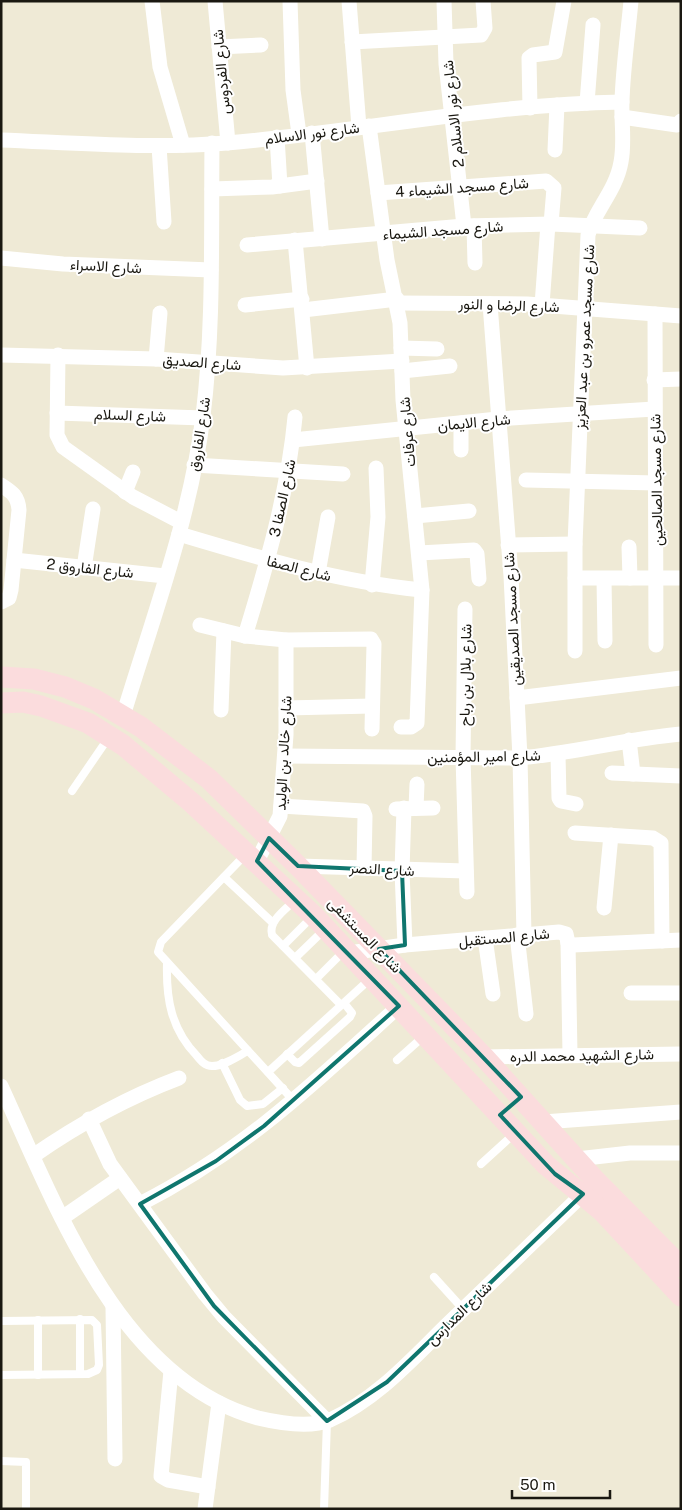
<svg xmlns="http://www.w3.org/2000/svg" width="682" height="1510" font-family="'Public Sans',Vazirmatn,sans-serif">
	<rect width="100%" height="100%" fill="#efead6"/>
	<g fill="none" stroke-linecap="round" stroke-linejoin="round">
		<!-- lane -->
		<g stroke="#fff" stroke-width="8">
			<path d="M72 791 109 737"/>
			<path d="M246 854 161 942 158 952 294 1101"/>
			<path d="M224 877 273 923"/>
			<path d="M295 900C286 909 268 921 272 935L341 1005"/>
			<path d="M283 946 312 917"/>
			<path d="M295 958 324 930"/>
			<path d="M167 963C166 999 171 1029 197 1056 201 1061 205 1066 212 1066 224 1066 238 1056 248 1051"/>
			<path d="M316 979 344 951"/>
			<path d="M287 1054 295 1062 299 1063 350 1017 352 1013 344 1003"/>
			<path d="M397 1060 424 1036"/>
			<path d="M222 1063 240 1100 247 1106 263 1104 283 1088"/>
			<path d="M268 1072 370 979"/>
			<path d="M481 1164 515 1133"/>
			<path d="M434 1277 463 1309"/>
			<path d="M80 1319V1374"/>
			<path d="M38 1320V1375"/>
			<path d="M1 1321 92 1320 97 1325 99 1365 97 1370 88 1374 1 1375"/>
			<path d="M1 1461 26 1462V1509"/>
			<path d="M324 1509 327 1421"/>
		</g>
		<!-- street -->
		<g stroke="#fff" stroke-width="15">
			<path d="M152 1 160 67 183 145"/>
			<path d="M215 1 228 143"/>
			<path d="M290 1 293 90 299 134"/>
			<path d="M349 1 359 127"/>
			<path d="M444 1 446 64 464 226"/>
			<path d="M352 42 481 35 485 28 483 1"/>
			<path d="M219 47 261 45"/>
			<path d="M587 103 593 25"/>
			<path d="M530 108 529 58 533 55 555 52 564 1"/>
			<path d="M622 117 677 125 681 121"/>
			<path d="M369 126 387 260 400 323 403 400 422 590 417 723 411 727H401"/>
			<path d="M312 133 322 239"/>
			<path d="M277 137 280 186"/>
			<path d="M1 140C77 143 152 149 227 143 359 132 489 104 622 102"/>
			<path d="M159 146 164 222"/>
			<path d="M555 150 557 105"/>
			<path d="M212 189 272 187 317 181"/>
			<path d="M378 193 546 181 554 188 551 224"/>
			<path d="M474 226 475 263"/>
			<path d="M295 240 307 368"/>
			<path d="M247 245 464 226 551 224 640 228"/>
			<path d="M1 258 63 264 211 270"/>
			<path d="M397 303 527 304 681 316"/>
			<path d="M490 304 511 576 520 758 524 935"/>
			<path d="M245 305 302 299"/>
			<path d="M542 305 548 224"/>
			<path d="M303 310 397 299"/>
			<path d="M655 314 656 645"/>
			<path d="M401 348 437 349"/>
			<path d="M1 355 156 359 283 368 402 361"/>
			<path d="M58 355 57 435 63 447 133 497 181 522"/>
			<path d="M156 359 160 313"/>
			<path d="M402 371 450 366"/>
			<path d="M654 380 681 379"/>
			<path d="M57 413 203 418"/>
			<path d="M293 440 498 419 654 409"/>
			<path d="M461 450V423"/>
			<path d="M194 465 343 474"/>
			<path d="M526 480 656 483"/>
			<path d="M1 485C12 492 18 496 19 510L11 590 9 598 1 602"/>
			<path d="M125 492 133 472"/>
			<path d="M415 516 469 511"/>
			<path d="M179 534C259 558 339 582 422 590"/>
			<path d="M508 545 575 544"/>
			<path d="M629 547 630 578"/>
			<path d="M419 553 474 550 477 554 479 579"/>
			<path d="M14 560 165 576"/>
			<path d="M84 568 93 509"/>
			<path d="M318 573 328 517"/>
			<path d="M575 578H681"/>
			<path d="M604 579 605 641"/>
			<path d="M372 585 378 517 376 468"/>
			<path d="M465 609 463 757 467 892"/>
			<path d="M200 625 245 636 286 640 371 639 374 644 372 729"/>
			<path d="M245 636C267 564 288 492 295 417"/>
			<path d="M575 651V544L588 235C594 211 616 191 621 162 625 141 621 122 622 101 623 68 628 34 631 1"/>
			<path d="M517 698 681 678"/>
			<path d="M286 708 372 706"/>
			<path d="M221 710 224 631"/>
			<path d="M123 716C152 620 191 516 203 416 214 326 211 234 212 143"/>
			<path d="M629 740 633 774"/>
			<path d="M558 755 559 798 561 801 576 804"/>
			<path d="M285 756 520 758C574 753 626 739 681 734"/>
			<path d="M612 773 681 776"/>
			<path d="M281 806 363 811 365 816 364 868"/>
			<path d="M404 808 402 871 405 945"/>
			<path d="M416 808 417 784"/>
			<path d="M396 809 433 808"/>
			<path d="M575 833 653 838 661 843 662 941"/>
			<path d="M257 861 280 816 286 735V640"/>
			<path d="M298 866 466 871"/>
			<path d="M604 908 611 835"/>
			<path d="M517 935 526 1014"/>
			<path d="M485 938 493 994"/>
			<path d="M568 943 570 1054"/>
			<path d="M349 953 405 945 559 932 566 934 568 943 573 945 681 940"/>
			<path d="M631 993H681"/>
			<path d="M484 1057 681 1054"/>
			<path d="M1 1086C56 1206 119 1380 258 1418 279 1423 310 1428 330 1420 377 1399 412 1359 448 1324 493 1281 538 1237 583 1194"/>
			<path d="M89 1119 110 1164 205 1294 224 1317 327 1421"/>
			<path d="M543 1122 681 1112"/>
			<path d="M33 1156C79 1124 126 1098 179 1078"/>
			<path d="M577 1159 630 1153H681"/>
			<path d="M140 1204C243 1152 314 1083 399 1006"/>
			<path d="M62 1218 120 1178"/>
			<path d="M113 1307 115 1459"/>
			<path d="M171 1371 161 1476 168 1480 208 1487"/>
			<path d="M205 1509 219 1403"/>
		</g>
		<!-- secondary -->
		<g stroke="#fbdcdd" stroke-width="21">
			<path d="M1 677 34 679 65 687 94 699 141 727 209 779 298 866 484 1057 596 1181 681 1267"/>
			<path d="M1 703 23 702 41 706 88 723 123 745 191 802 314 916 546 1165 603 1212 681 1296"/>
		</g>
	</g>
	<!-- marked area -->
	<path fill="none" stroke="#0f766e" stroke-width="4" stroke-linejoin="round" d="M269 838 298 866 402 871 405 945 379 949 521 1097 500 1115 555 1174 583 1194 387 1382 327 1421 214 1306 140 1204 216 1161 264 1126 399 1006 257 861Z"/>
	<g text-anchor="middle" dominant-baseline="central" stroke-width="4" stroke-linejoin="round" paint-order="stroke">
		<!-- street labels -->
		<g font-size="15" fill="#1a1811" stroke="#fff">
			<text transform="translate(221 72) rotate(-95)">شارع الفردوس</text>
			<text transform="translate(453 114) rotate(-96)">شارع نور الاسلام 2</text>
			<text transform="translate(312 133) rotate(-7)">شارع نور الاسلام</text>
			<text transform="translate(462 187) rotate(-4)">شارع مسجد الشيماء 4</text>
			<text transform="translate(443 230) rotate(-4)">شارع مسجد الشيماء</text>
			<text transform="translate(106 266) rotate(3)">شارع الاسراء</text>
			<text transform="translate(509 305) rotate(2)">شارع الرضا و النور</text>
			<text transform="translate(584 337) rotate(-87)">شارع مسجد عمرو بن عبد العزيز</text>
			<text transform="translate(202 362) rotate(4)">شارع الصديق</text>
			<text transform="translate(130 415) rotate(2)">شارع السلام</text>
			<text transform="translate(474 422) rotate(-5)">شارع الايمان</text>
			<text transform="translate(407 432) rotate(-95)">شارع عرفات</text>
			<text transform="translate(199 434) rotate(-81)">شارع الفاروق</text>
			<text transform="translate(656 480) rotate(-91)">شارع مسجد الصالحين</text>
			<text transform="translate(282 498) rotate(-78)">شارع الصفا 3</text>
			<text transform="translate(90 568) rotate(6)">شارع الفاروق 2</text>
			<text transform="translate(299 568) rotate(14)">شارع الصفا</text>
			<text transform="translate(512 619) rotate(-93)">شارع مسجد الصديقين</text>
			<text transform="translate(465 675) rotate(-89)">شارع بلال بن رباح</text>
			<text transform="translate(283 753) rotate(-87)">شارع خالد بن الوليد</text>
			<text transform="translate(484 756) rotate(-1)">شارع امير المؤمنين</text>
			<text transform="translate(382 869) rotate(3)">شارع النصر</text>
			<text transform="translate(365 935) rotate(46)">شارع المستشفى</text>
			<text transform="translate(504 937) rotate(-5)">شارع المستقبل</text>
			<text transform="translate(582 1055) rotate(-1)">شارع الشهيد محمد الدره</text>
			<text transform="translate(459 1313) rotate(-44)">شارع المدارس</text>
		</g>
	</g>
	<!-- border -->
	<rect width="682" height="1510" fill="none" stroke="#1a1811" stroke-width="5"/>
	<!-- scale -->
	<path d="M512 1490v8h98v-8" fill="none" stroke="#1a1811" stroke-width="2.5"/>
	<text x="520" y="1490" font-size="15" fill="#1a1811" stroke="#ffffff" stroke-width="4" paint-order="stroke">50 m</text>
</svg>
